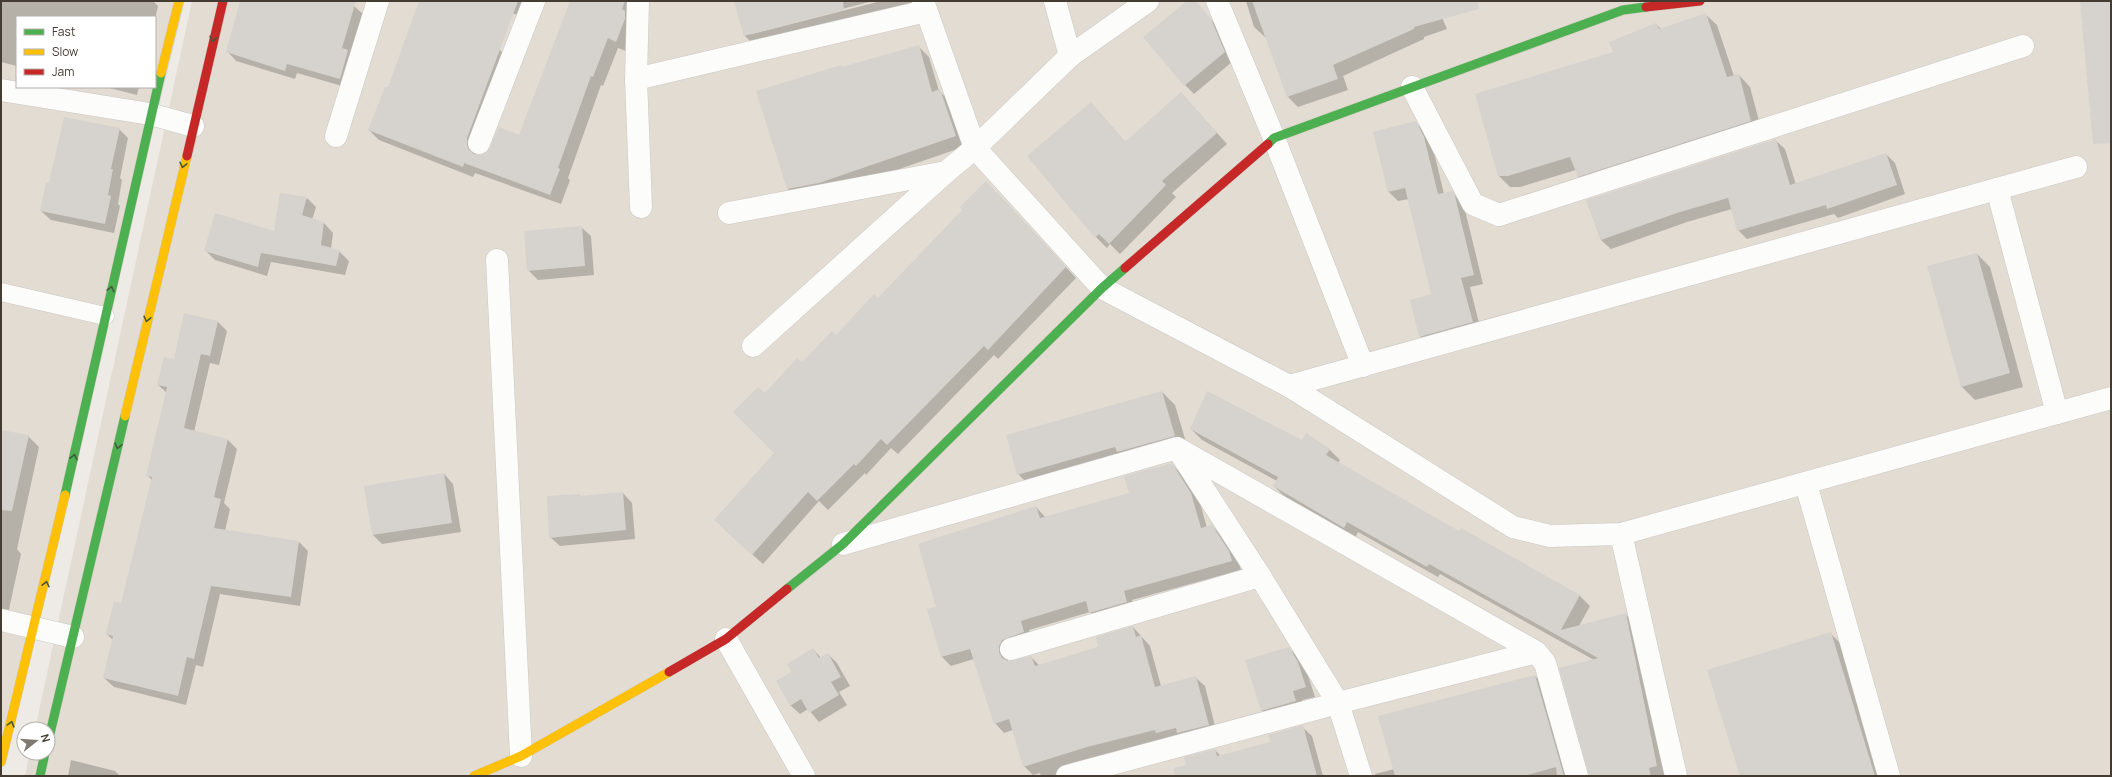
<svg xmlns="http://www.w3.org/2000/svg" width="2112" height="777" font-family="Manrope,sans-serif">
	<rect width="100%" height="100%" fill="#eeebe6"/>
	<!-- residential -->
	<g fill="#e3dcd3" fill-rule="evenodd">
		<path d="M1 1H185L1 739ZM17 17H155V87H17Z"/>
		<path d="M192 1H2111V776H25L30 753H48V729H35Z"/>
	</g>
	<!-- shadow -->
	<g fill="#0003">
		<path d="M1 1H153L158 6 155 19V17H17V66L1 62Z"/>
		<path d="M241 1H339L354 6 364 15 349 88 297 73 295 79 236 61 227 51Z"/>
		<path d="M476 1H530L524 17Z"/>
		<path d="M571 1H638L626 51 618 48 603 86 601 85 568 178 570 180 561 204 475 173 473 177 379 140 369 130 499 49 510 60 477 155 481 156 520 136Z"/>
		<path d="M735 1H873L752 32V34L881 1H914L916 8 758 49 744 35Z"/>
		<path d="M1188 1H1195L1220 30 1233 61 1194 94 1185 85Z"/>
		<path d="M1246 1H1435L1447 29 1424 37V39L1343 76 1348 90 1298 107 1288 97 1266 36 1265 37 1254 27Z"/>
		<path d="M1705 14 1717 25 1734 76 1739 75 1750 87 1762 132 1590 188 1578 176 1576 170 1520 187H1510L1498 175 1614 53 1656 24 1661 29Z"/>
		<path d="M918 46 929 57 939 91 950 101 966 146 830 193 798 199 788 189 843 68Z"/>
		<path d="M105 87H139L137 95Z"/>
		<path d="M1181 93 1227 144 1172 193 1176 197 1120 254 1110 244 1107 248 1096 237 1028 156 1091 103 1126 143Z"/>
		<path d="M1415 122 1425 132 1433 148 1444 194 1452 192 1464 206 1483 284 1470 287 1481 331 1429 346 1420 336 1432 295 1409 199 1398 201 1389 192 1374 132Z"/>
		<path d="M119 129 128 138 120 178 122 180 118 204 120 206 114 233 51 220 41 211 50 184Z"/>
		<path d="M1775 140 1785 149 1796 185 1886 154 1895 163 1905 194 1838 218 1834 214 1747 239 1738 230 1732 209 1687 222 1611 249 1601 240 1587 201Z"/>
		<path d="M996 192 1076 278 998 359 994 355 898 454 891 448 866 475 865 473 828 510 819 501 763 564 725 530 775 453 765 395 836 337Z"/>
		<path d="M307 198 316 207 312 220 324 223 333 233 331 249 339 251 349 261 345 275 271 262 267 276 215 260 206 251 275 232Z"/>
		<path d="M581 227 591 236 594 275 538 280 528 270Z"/>
		<path d="M1977 254 1990 267 2023 387 1975 400 1961 386Z"/>
		<path d="M218 322 227 331 219 365 210 363 194 432 228 440 237 449 224 503 230 509 225 531 299 542 308 551 300 606 220 594 203 667 196 665 186 705 114 687 104 678 113 640 107 634 122 605 153 481 147 475 167 393 158 385 175 360Z"/>
		<path d="M1162 392 1175 405 1188 449 1031 487 1018 474Z"/>
		<path d="M1191 429 1302 441 1329 449 1340 460 1338 463 1459 533 1579 595 1590 606 1579 626 1626 615 1637 625 1667 776H1595L1594 660 1440 574 1438 577 1358 532 1355 538 1311 514 1285 497 1274 486 1277 481 1202 440Z"/>
		<path d="M1 431 28 436 39 447 17 549 21 554 8 614 1 612Z"/>
		<path d="M1171 464 1181 473 1200 503 1207 528 1212 526 1221 535 1238 561 1241 570 1132 600 1135 611 1099 622 1090 612 1029 630 1033 641 1008 655V662L1031 657 1040 666 1099 647 1133 627 1150 646 1161 686 1195 677 1205 686 1217 734 1068 776H1041L1040 773 1033 775 1024 766 1013 730 1004 733 995 723 974 659 951 666 942 657 937 607 1036 507 1046 518 1130 494Z"/>
		<path d="M444 474 453 484 461 532 382 544 373 535Z"/>
		<path d="M623 493 632 503 635 539 560 546 550 537 579 495 581 497Z"/>
		<path d="M1830 633 1847 650 1886 776H1741Z"/>
		<path d="M1288 648 1298 657 1307 672 1315 697 1302 700 1305 711 1271 720 1262 710Z"/>
		<path d="M813 649 821 658 828 654 837 663 850 686 839 692 847 705 819 722 808 709 800 714 790 705 792 673Z"/>
		<path d="M1535 676 1547 688 1572 776H1376L1375 774 1394 769Z"/>
		<path d="M1302 727 1312 736 1323 776H1177L1215 750 1221 756 1272 742Z"/>
		<path d="M71 760 115 771 120 776H68Z"/>
	</g>
	<!-- building -->
	<g fill="#d6d2cd">
		<path d="M240 1H356L342 48 348 50 340 79 287 64 285 71 226 52Z"/>
		<path d="M419 1H518L467 138V145L469 150 474 154 481 155 486 153 490 148 499 127 519 135 570 1H625L622 9 625 11V19L616 42 608 38 593 77 591 76 558 168 560 169 550 195 464 163 463 167 368 130 385 87H388Z"/>
		<path d="M734 1H843L844 10 744 36Z"/>
		<path d="M1187 1H1196L1211 19 1225 52 1184 86 1143 37Z"/>
		<path d="M1252 1H1478L1479 9 1414 27V29L1333 65 1338 79 1287 97Z"/>
		<path d="M2080 1H2111V143L2093 144Z"/>
		<path d="M1706 13 1727 77 1739 74 1751 121 1578 177 1570 157 1508 176H1498L1475 94 1613 52 1609 42 1656 23 1659 29Z"/>
		<path d="M919 45 932 92 940 89 956 136 819 183 787 189 756 91 841 65 842 67Z"/>
		<path d="M1181 92 1217 133 1162 181 1166 185 1109 244 1099 234 1095 238 1027 156 1091 102 1125 142Z"/>
		<path d="M64 117 120 128 111 169H113L108 195 111 196 105 224 40 211 46 182 49 183Z"/>
		<path d="M1416 121 1424 137 1438 194 1452 191 1455 196 1474 275 1461 278 1473 322 1419 337 1410 300 1431 294 1405 188 1388 192 1373 132Z"/>
		<path d="M1776 139 1790 185 1886 153 1897 185 1827 209 1826 205 1737 231 1728 198 1677 213 1601 240 1586 200Z"/>
		<path d="M986 181 1066 267 988 350 984 346 887 445 881 439 856 466 854 464 817 501 808 492 752 555 714 520 774 453 733 412 758 387 765 393 797 358 802 362 832 331 836 335 874 294 878 298 962 210 960 207Z"/>
		<path d="M280 193 307 197 302 215 324 222 321 245 340 250 336 266 261 253 258 267 204 251 215 213 274 231Z"/>
		<path d="M582 226 585 266 527 271 524 231Z"/>
		<path d="M1977 253 2010 373 1961 387 1927 266Z"/>
		<path d="M184 313 218 321 210 356 201 354 184 428 228 439 214 497 221 499 214 528 299 541 291 597 211 586 194 659 187 657 178 696 103 678 113 636 106 634 114 601 121 603 152 477 146 476 167 387 157 385 164 357 174 359Z"/>
		<path d="M1162 391 1175 436 1117 452 1115 447 1017 475 1006 435Z"/>
		<path d="M1207 391 1302 440 1306 433 1330 449 1326 455 1459 531 1461 528 1580 595 1561 630 1626 613 1657 766 1649 768 1651 776H1589L1559 668 1598 658 1429 564 1427 567 1347 522 1344 528 1273 486 1278 477 1190 429Z"/>
		<path d="M1 430 29 435 12 511 1 510Z"/>
		<path d="M1172 463 1191 493 1201 528 1212 525 1229 551 1232 561 1124 591 1127 602 1089 613 1086 601 1021 621 1024 632 1002 640 999 646V652L1002 658 1008 661 1031 656 1035 666 1098 647 1096 637 1133 626 1136 637 1141 635 1155 687 1196 676 1209 725 1177 733 1176 728 1156 733 1155 730 1087 747 1023 767 1009 719 994 724 970 649 941 657 927 609 936 607 918 544 1036 506 1040 518 1129 493 1124 476Z"/>
		<path d="M444 473 452 523 372 535 364 486Z"/>
		<path d="M623 492 626 530 549 538 547 496 579 494V496Z"/>
		<path d="M1831 632 1875 776H1740L1707 670Z"/>
		<path d="M1289 647 1298 662 1306 687 1293 691 1296 701 1261 711 1245 660Z"/>
		<path d="M813 648 819 658 828 653 841 677 831 682 839 695 809 713 801 699 790 706 776 681 791 672 787 664Z"/>
		<path d="M1535 675 1564 776H1557L1556 767 1524 776H1395L1378 716Z"/>
		<path d="M1303 725 1317 776H1175L1174 768 1186 765 1184 757 1215 749 1217 756 1271 742 1268 735Z"/>
	</g>
	<g fill="none" stroke-linecap="round" stroke-linejoin="round">
		<!-- lane casing -->
		<g stroke="#cbc7c2" stroke-width="19">
			<path id="lane" d="M1 292 105 316"/>
		</g>
		<!-- street casing -->
		<g stroke="#cbc7c2" stroke-width="23">
			<g id="street">
				<path d="M638 1 636 79 641 207"/>
				<path d="M923 1 975 148 1102 288 1289 386 1513 527 1550 536 1621 534 2111 398"/>
				<path d="M1055 1 1070 56"/>
				<path d="M1217 1 1274 138 1363 366"/>
				<path d="M636 79 926 11"/>
				<path d="M1412 87 1473 204 1499 215 2023 46"/>
				<path d="M1 90 150 114 193 126"/>
				<path d="M336 136 378 1"/>
				<path d="M479 143 534 1"/>
				<path d="M1997 189 2057 413"/>
				<path d="M729 213 946 172"/>
				<path d="M497 260 521 756"/>
				<path d="M753 346 946 172 975 148 1070 56 1148 1"/>
				<path d="M1289 386 2076 167"/>
				<path d="M1179 451 1260 576 1338 703 1361 776"/>
				<path d="M1806 484 1889 776"/>
				<path d="M1621 534 1676 776"/>
				<path d="M843 544 1177 448 1536 652 1545 663 1577 776"/>
				<path d="M1 620 73 637"/>
				<path d="M726 639 804 776"/>
				<path d="M1011 649 1260 576"/>
				<path d="M1067 776 1338 703 1536 652"/>
			</g>
		</g>
		<!-- fast casing -->
		<g stroke="#cfc9be" stroke-width="10">
			<g id="fast">
				<path d="M1268 144 1274 138 1623 10 1646 7"/>
				<path d="M65 495 161 73"/>
				<path d="M787 589 843 544 1102 288 1125 268"/>
				<path d="M48 742 125 416"/>
				<path d="M40 776 45 753"/>
			</g>
		</g>
		<!-- slow casing -->
		<g stroke="#cfc9be" stroke-width="10">
			<g id="slow">
				<path d="M161 73 179 1"/>
				<path d="M125 416 187 156"/>
				<path d="M1 762 65 495"/>
				<path d="M474 776 521 756 669 672"/>
			</g>
		</g>
		<!-- jam casing -->
		<g stroke="#cfc9be" stroke-width="10">
			<g id="jam">
				<path d="M1646 7 1700 1"/>
				<path d="M187 156 223 1"/>
				<path d="M1125 268 1268 144"/>
				<path d="M669 672 726 639 787 589"/>
			</g>
		</g>
		<!-- lane -->
		<use href="#lane" stroke="#fcfcfb" stroke-width="18"/>
		<!-- street -->
		<use href="#street" stroke="#fcfcfb" stroke-width="22"/>
		<!-- fast -->
		<use href="#fast" stroke="#4caf50" stroke-width="9"/>
		<!-- slow -->
		<use href="#slow" stroke="#ffc107" stroke-width="9"/>
		<!-- jam -->
		<use href="#jam" stroke="#c62828" stroke-width="9"/>
	</g>
	<!-- one-way arrows -->
	<defs><path id="oneway-chevron" d="M-2-3.5L2.5 0L-2 3.5" fill="none" stroke-width="1.6" stroke-linecap="round" stroke-linejoin="round"/></defs>
	<g stroke="#46593a">
		<use href="#oneway-chevron" transform="translate(213 39) rotate(103)"/>
		<use href="#oneway-chevron" transform="translate(183 165) rotate(103)"/>
		<use href="#oneway-chevron" transform="translate(111 289) rotate(-77)"/>
		<use href="#oneway-chevron" transform="translate(147 319) rotate(103)"/>
		<use href="#oneway-chevron" transform="translate(118 446) rotate(103)"/>
		<use href="#oneway-chevron" transform="translate(74 457) rotate(-77)"/>
		<use href="#oneway-chevron" transform="translate(46 584) rotate(-77)"/>
		<use href="#oneway-chevron" transform="translate(11 724) rotate(-75)"/>
	</g>
	<!-- border -->
	<rect width="2112" height="777" fill="none" stroke="#443c33" stroke-width="4"/>
	<!-- legend -->
	<rect x="16" y="16" width="140" height="72" fill="#ffffff" stroke="#b4b1ad"/>
	<rect x="24" y="29" width="20" height="6" fill="#4caf50" stroke="#b4b1ad"/>
	<text x="52" y="36" font-size="12" fill="#443c33">Fast</text>
	<rect x="24" y="49" width="20" height="6" fill="#ffc107" stroke="#b4b1ad"/>
	<text x="52" y="56" font-size="12" fill="#443c33">Slow</text>
	<rect x="24" y="69" width="20" height="6" fill="#c62828" stroke="#b4b1ad"/>
	<text x="52" y="76" font-size="12" fill="#443c33">Jam</text>
	<!-- north arrow -->
	<g transform="translate(36 741) rotate(73)"><circle r="19" fill="#ffffff" stroke="#b4b1ad"/>
	<path d="M0-3L7 15L0 10L-7 15Z" fill="#807972"/>
	<text y="-6" font-size="11" font-weight="bold" text-anchor="middle" fill="#443c33">N</text>
	</g>
</svg>
